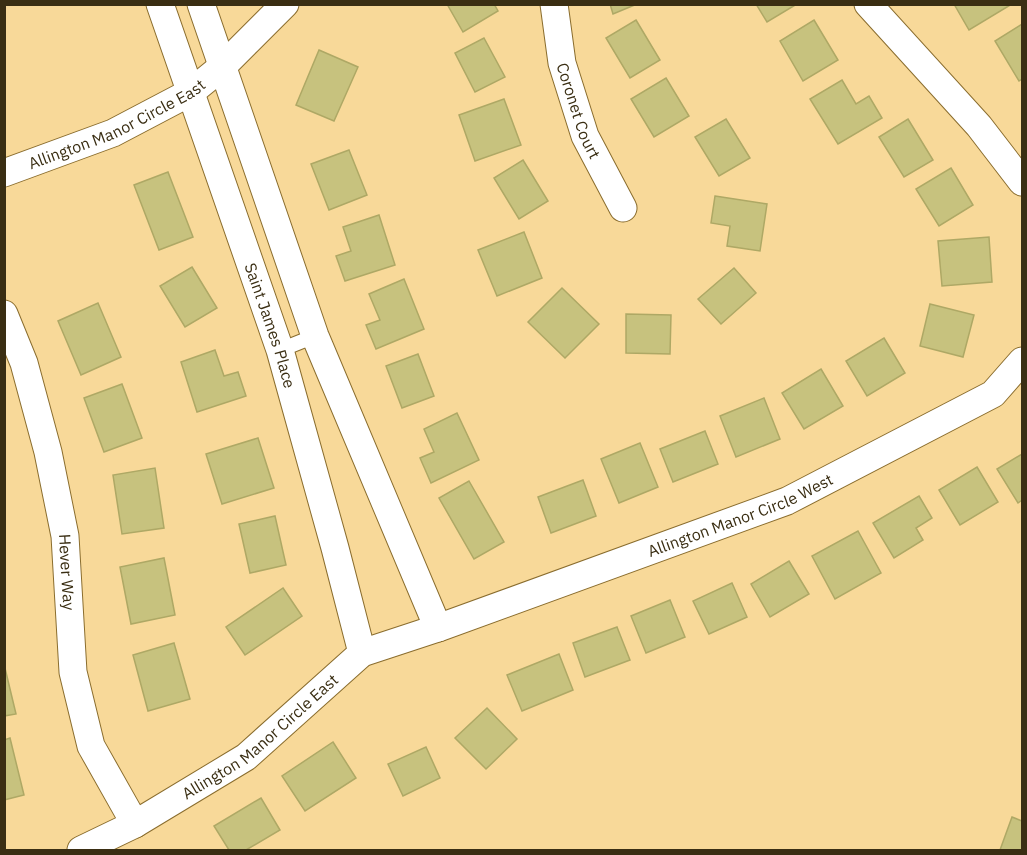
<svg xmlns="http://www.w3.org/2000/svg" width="1027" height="855" font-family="'IBM Plex Sans',sans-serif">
	<rect width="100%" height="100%" fill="#f8d999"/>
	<!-- building -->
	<g fill="#c7c27e" stroke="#aea865" stroke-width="1.5">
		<path d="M447 4H494L498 11 463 32Z"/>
		<path d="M610 4H637L613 14Z"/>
		<path d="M756 4H797L767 22Z"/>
		<path d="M954 4H1012L969 30Z"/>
		<path d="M636 20 660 60 630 78 606 38Z"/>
		<path d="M814 20 838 60 803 81 780 41Z"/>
		<path d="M1022 24V79L1019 81 995 41Z"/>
		<path d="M484 38 505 77 475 92 455 53Z"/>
		<path d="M319 50 358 67 334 121 296 105Z"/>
		<path d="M666 78 689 116 654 137 631 99Z"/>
		<path d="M842 80 856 104 869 96 882 118 838 144 810 99Z"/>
		<path d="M504 99 521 145 475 161 459 115Z"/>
		<path d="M726 119 750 158 719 176 695 137Z"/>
		<path d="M908 119 933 160 904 177 879 137Z"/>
		<path d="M349 150 367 195 329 210 311 164Z"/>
		<path d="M523 160 548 201 519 219 494 178Z"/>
		<path d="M951 168 973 205 939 226 916 189Z"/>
		<path d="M168 172 193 237 159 250 134 185Z"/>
		<path d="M715 196 767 204 760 251 727 246 730 226 711 223Z"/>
		<path d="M379 215 395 265 345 281 336 256 351 251 343 227Z"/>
		<path d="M524 232 542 278 497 296 478 250Z"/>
		<path d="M989 237 992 282 942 286 938 241Z"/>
		<path d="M192 267 217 308 185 327 160 286Z"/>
		<path d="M734 268 756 293 721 324 698 299Z"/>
		<path d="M404 279 424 329 376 349 366 325 380 320 369 294Z"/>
		<path d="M562 288 599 324 565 358 528 322Z"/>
		<path d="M98 303 121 357 81 375 58 321Z"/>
		<path d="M930 304 974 315 963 357 920 346Z"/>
		<path d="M626 314 671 315 670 354 626 353Z"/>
		<path d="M884 338 905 373 867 396 846 361Z"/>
		<path d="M215 350 224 376 238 372 246 396 197 412 181 362Z"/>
		<path d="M418 354 434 396 402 408 386 366Z"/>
		<path d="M821 369 843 406 804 429 782 393Z"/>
		<path d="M122 384 142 438 104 452 84 398Z"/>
		<path d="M764 398 780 439 736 457 720 416Z"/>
		<path d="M457 413 479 460 431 483 420 458 434 452 424 429Z"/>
		<path d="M705 431 718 464 673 482 660 449Z"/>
		<path d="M258 438 274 488 222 504 206 454Z"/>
		<path d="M640 443 658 487 619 503 601 459Z"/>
		<path d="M1022 454V500L1018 503 997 469Z"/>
		<path d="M977 467 998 502 960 525 939 490Z"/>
		<path d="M155 468 164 528 122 534 113 475Z"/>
		<path d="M583 480 596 516 551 533 538 497Z"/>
		<path d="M469 481 504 542 474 559 439 498Z"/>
		<path d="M919 496 932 518 916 528 923 540 894 558 873 523Z"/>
		<path d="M275 516 286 565 250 573 239 524Z"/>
		<path d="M858 531 881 573 835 599 812 556Z"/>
		<path d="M164 558 175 615 131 624 120 567Z"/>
		<path d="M789 561 809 594 770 617 751 584Z"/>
		<path d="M732 583 747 617 709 634 693 601Z"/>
		<path d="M283 588 302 616 245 655 226 627Z"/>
		<path d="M670 600 685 637 646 653 631 616Z"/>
		<path d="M617 627 630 660 585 677 573 643Z"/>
		<path d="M174 643 190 699 148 711 133 655Z"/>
		<path d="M559 654 573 690 522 711 507 675Z"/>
		<path d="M4 664 16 714 4 716Z"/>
		<path d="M487 708 517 739 486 769 455 738Z"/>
		<path d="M10 738 24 795 4 800V740Z"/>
		<path d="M333 742 356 778 305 811 282 776Z"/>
		<path d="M426 747 440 778 403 796 388 764Z"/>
		<path d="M261 798 280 830 246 850H229L214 826Z"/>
		<path d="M1012 817 1022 821V850H1000Z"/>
	</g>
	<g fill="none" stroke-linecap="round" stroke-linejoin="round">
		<!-- lane casing -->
		<g stroke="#8a6d2e" stroke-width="16">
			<path id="lane" d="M280 350 315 336"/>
		</g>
		<!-- street casing -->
		<g stroke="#8a6d2e" stroke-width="29">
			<g id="street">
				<path id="s1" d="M160 4 280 350 335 548 362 653"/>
				<path d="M201 4 315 336 438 628"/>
				<path id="s2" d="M554 4 562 63 585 136 623 208"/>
				<path d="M868 4 979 126 1022 182"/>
				<path id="s3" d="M4 173 113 133 191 92 223 66 285 4"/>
				<path id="s4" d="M4 314 24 363 48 452 65 536 73 672 91 746 135 824"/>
				<path id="s5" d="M81 850 135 824 246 757 362 653 438 628 787 501 993 394 1022 361"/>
			</g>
		</g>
		<!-- lane -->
		<use href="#lane" stroke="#fff" stroke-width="14"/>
		<!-- street -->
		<use href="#street" stroke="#fff" stroke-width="27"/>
	</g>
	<g text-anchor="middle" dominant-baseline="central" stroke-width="6" stroke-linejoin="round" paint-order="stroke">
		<!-- street labels -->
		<g font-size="16" fill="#3a2e13" stroke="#fbe8c2">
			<text stroke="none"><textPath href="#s2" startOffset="110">Coronet Court</textPath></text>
			<text stroke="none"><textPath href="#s3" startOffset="123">Allington Manor Circle East</textPath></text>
			<text stroke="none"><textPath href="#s1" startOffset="340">Saint James Place</textPath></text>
			<text stroke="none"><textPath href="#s5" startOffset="748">Allington Manor Circle West</textPath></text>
			<text stroke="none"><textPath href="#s4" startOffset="267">Hever Way</textPath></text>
			<text stroke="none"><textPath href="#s5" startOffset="213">Allington Manor Circle East</textPath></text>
		</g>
	</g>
	<!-- border -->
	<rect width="1027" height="855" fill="none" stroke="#3a2e13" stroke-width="12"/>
</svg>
